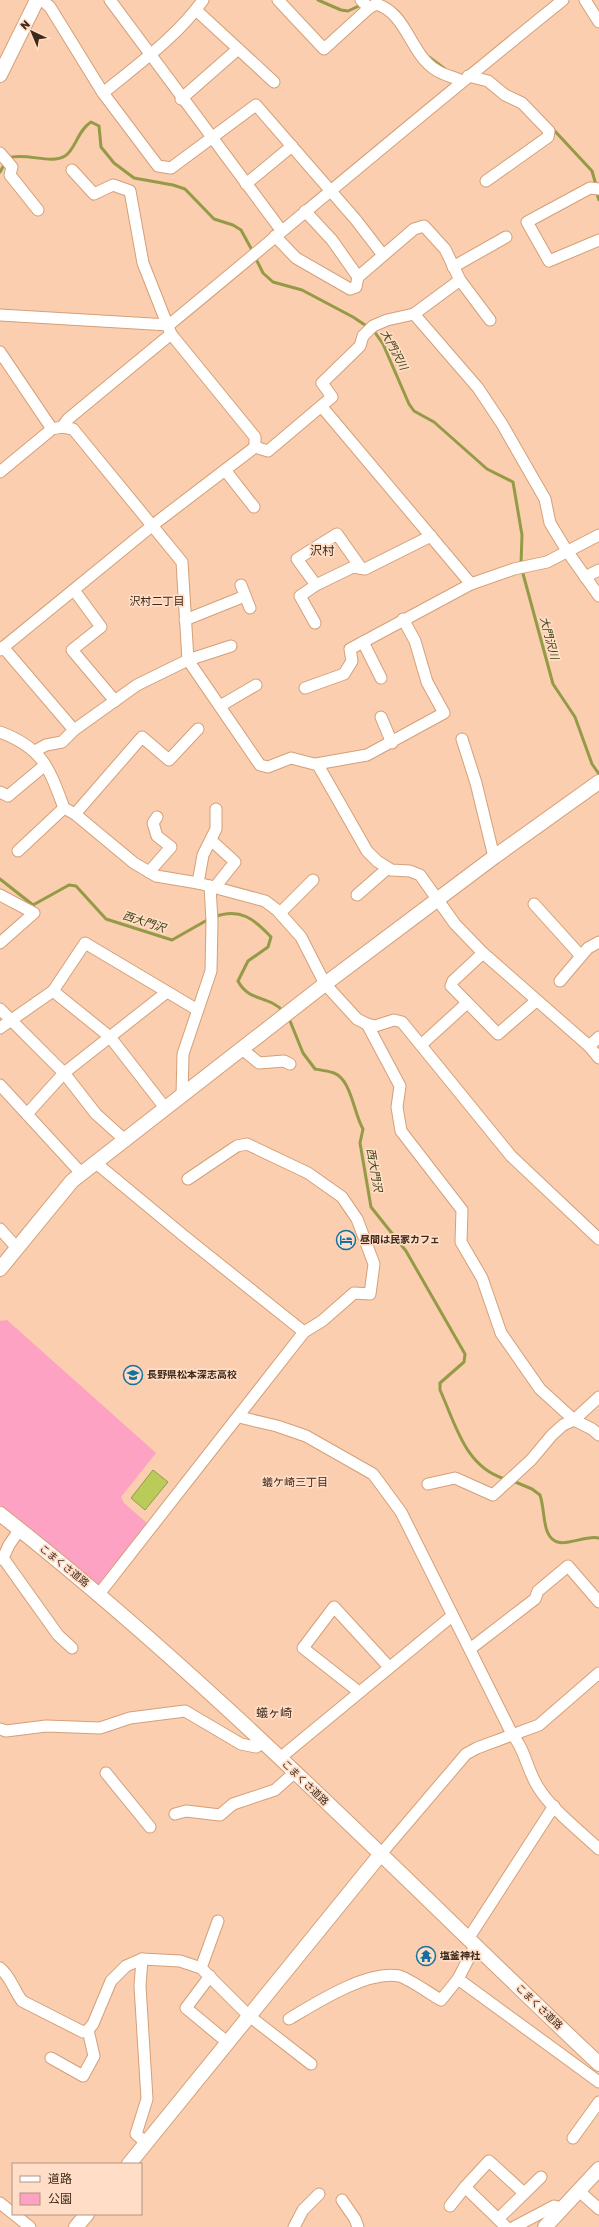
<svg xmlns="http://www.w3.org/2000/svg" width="599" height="2227" font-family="Rubik,'Noto Sans JP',sans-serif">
	<rect width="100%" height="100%" fill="#faceae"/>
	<!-- green -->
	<path fill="#fda2c3" d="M7 1320 156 1453 121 1497 124 1503 148 1524 100 1586 0 1505V1321Z"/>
	<!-- water -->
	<path fill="#bacb5a" stroke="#959a47" d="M153 1470 168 1482 145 1510 131 1498Z"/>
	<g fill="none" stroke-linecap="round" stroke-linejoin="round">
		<!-- stream -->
		<g stroke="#959a47" stroke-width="3">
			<path d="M318 0 341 10 348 11 372 0"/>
			<path d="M389 5 398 12 407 24"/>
			<path d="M429 57 445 69"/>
			<path d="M552 128 592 171 596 185"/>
			<path d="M7 158C27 152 50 165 65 156 76 149 77 131 91 122L99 126 101 147 114 163 134 178 173 185 185 189 214 219 233 225 241 230 253 252"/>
			<path d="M0 172 5 163"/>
			<path d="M597 194 599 200"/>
			<path d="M255 257 263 273 273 282 302 290 353 317 374 331 383 344 409 404 414 411 434 422 487 469 513 482 522 535 521 564"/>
			<path d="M522 570 553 684 575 717 592 764 599 774"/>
			<path d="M0 879 33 905 69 885 76 886 106 919 172 940 209 919"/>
			<path d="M214 917C240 907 254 919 271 937L268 947 248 961 238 981C249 1002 268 995 283 1011"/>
			<path d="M288 1016 303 1053 315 1069C321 1070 328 1071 334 1073 351 1079 354 1114 363 1129L360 1143 371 1207 406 1251 465 1354 464 1362 440 1383V1390C456 1425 465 1467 505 1479"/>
			<path d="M513 1481 532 1489 540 1495C544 1507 543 1520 547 1531 556 1555 581 1534 599 1538"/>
		</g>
		<!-- minor casing -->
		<g stroke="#d4a079" stroke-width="13">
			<g id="minor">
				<path d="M42 0 50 7 103 93 158 166 171 168 256 105 356 220 383 255"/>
				<path d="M110 0 281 230"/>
				<path d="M278 0 324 49 369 8 376 4C407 13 410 54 436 70 443 75 454 77 462 81"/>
				<path d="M361 0 369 8"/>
				<path d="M585 0 599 22"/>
				<path d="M196 10 274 82"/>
				<path d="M468 76 488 81 505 95 522 103 549 131 548 137 486 181"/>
				<path d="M103 93C137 65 177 37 203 0"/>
				<path d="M181 99 238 49"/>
				<path d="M0 153 12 167 10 175 38 210"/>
				<path d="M72 170 94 194 113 185 130 191 143 263 171 334 255 437V447"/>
				<path d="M246 184 292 146"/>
				<path d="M599 189 590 188 527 222 549 261 599 240"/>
				<path d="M305 211 332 240 358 277"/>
				<path d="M275 236 296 258 350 289 356 287 358 277 414 229 424 226 445 249 460 280 490 320"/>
				<path d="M453 267 506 237"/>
				<path d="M414 314 460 280"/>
				<path d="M0 315 169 325C300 217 430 107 563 0"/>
				<path d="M0 352 52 429"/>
				<path d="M322 407 471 584"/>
				<path d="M62 427 68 419 171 334"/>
				<path d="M255 447 268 451 332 397 322 383 360 346 363 336 373 326 387 320 414 314 478 388 502 424 545 499 550 523 567 551 599 596"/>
				<path d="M225 470 254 507"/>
				<path d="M0 472 52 429 62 427 73 429 182 562 188 660 260 765 268 767 291 758 318 765 367 851 377 861 391 870 410 871 420 875 455 924 483 953 589 1046 599 1058"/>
				<path d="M585 577 599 570"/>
				<path d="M241 585 250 608"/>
				<path d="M316 585 297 559 337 534 361 568"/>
				<path d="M74 590 101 627 72 650 115 701"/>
				<path d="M185 620 245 596"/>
				<path d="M315 623 300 596 316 585 353 567 365 569 431 536"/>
				<path d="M363 642 381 678"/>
				<path d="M3 647 74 730"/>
				<path d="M0 650 153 525 255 447"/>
				<path d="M305 688 344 674 352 661 350 649 471 584 514 569 547 562 599 535"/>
				<path d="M220 706 256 685"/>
				<path d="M381 717 392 743"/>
				<path d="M0 732C43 748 49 768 64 808L75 814 134 863 156 876 198 883 265 901 277 910 301 937 325 984 357 1019 367 1024 375 1026 394 1020 402 1022 511 1156 599 1239"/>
				<path d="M462 739 476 783 494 857"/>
				<path d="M35 751 46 745 62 742 74 730 137 685 188 660 231 646"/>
				<path d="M316 764 367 755 444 713 427 682 415 641 403 619"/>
				<path d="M0 792 8 796 45 765"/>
				<path d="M75 814 142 737 169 760 198 729"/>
				<path d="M212 841 235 862 215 887"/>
				<path d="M18 851 64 808"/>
				<path d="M149 872 171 847 157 836 153 823 157 817"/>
				<path d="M198 883 203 855 216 829V809"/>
				<path d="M0 895 34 913 0 943"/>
				<path d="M357 895 388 868"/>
				<path d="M534 904 581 956"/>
				<path d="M280 913 313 880"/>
				<path d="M483 953 453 981 451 986 498 1034 536 1001"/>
				<path d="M560 981 588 948 599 942"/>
				<path d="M53 991 110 1037 166 1109"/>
				<path d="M0 1009 64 1073 96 1114 126 1141"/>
				<path d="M367 1024 400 1086 397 1107 401 1131 462 1210 461 1242 482 1278 501 1333 540 1389 574 1420 592 1429 599 1435"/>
				<path d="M0 1028 53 991 85 943 196 1009"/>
				<path d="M421 1045 467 1003"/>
				<path d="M589 1046 599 1037"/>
				<path d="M242 1049 259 1063 284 1061 290 1064"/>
				<path d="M0 1085 81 1173"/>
				<path d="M182 1096 183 1054 211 971 212 921 210 886"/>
				<path d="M27 1114 64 1073 167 992"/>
				<path d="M96 1163 184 1236 304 1332"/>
				<path d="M0 1229 17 1248"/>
				<path d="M239 1417 277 1426 306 1436 373 1474 401 1512 512 1734C525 1749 527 1770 538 1787 551 1809 580 1831 599 1849"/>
				<path d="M428 1484 455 1478 493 1495 531 1460 552 1435 563 1425 574 1420 599 1397"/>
				<path d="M3 1558 58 1635 72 1648"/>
				<path d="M0 1559 3 1558 9 1545 20 1529"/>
				<path d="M99 1594 304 1332 322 1321 354 1293 370 1294 374 1264 357 1219 342 1197 308 1173 247 1144 237 1146 188 1179"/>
				<path d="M470 1649 535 1599 538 1591 568 1566 599 1602"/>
				<path d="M359 1692 303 1648 334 1607 389 1667"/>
				<path d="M0 1729 6 1731 46 1726 100 1728 130 1718 185 1711 241 1744 256 1747 264 1742"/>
				<path d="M280 1758 452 1616"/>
				<path d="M106 1773 150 1827"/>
				<path d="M175 1814 186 1811 220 1815 233 1804 275 1790 294 1773"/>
				<path d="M380 1855 466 1754 477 1748 539 1725 599 1673"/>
				<path d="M468 1939 554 1806"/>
				<path d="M142 1959 140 1986 147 2099 136 2134 146 2143"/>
				<path d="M0 1968C11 1977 13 1989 22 2001L83 2032 88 2030 93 2024 111 1981 126 1966 142 1959 180 1961 201 1968 248 2015 311 2064"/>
				<path d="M201 1968 218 1921"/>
				<path d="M210 1976 186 2008 227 2042"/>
				<path d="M458 1979 599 2082"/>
				<path d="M289 2019C316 2003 367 1970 399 1976 410 1979 430 1994 441 2000L458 1979 475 1946"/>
				<path d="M51 2058 83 2076 94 2056 88 2030"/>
				<path d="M573 2138 599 2102"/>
				<path d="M579 2191 599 2209"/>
				<path d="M342 2200 355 2219 358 2227"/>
				<path d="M0 2203 30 2227"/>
				<path d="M450 2206 465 2187"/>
				<path d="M498 2219 465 2187 489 2161 524 2193"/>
				<path d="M294 2227 303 2210 319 2194"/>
				<path d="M506 2227 498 2219 541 2177"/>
				<path d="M514 2227 554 2206 562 2208"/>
			</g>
		</g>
		<!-- tertiary casing -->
		<g stroke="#d4a079" stroke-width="16">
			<g id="tertiary">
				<path d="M0 75 37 0"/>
				<path d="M0 1269 72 1181 325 984 494 857 599 782"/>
				<path d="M0 1514C213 1681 402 1878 599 2064"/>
				<path d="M129 2164 380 1855"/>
				<path d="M76 2227 87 2214"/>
				<path d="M545 2227 599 2169"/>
			</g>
		</g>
		<!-- minor -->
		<use href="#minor" stroke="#fff" stroke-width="11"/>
		<!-- tertiary -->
		<use href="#tertiary" stroke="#fff" stroke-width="14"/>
	</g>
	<!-- icons -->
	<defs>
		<g id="hotel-ring" transform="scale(1)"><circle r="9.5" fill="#ffddc6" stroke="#1472a0" stroke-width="1.5"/><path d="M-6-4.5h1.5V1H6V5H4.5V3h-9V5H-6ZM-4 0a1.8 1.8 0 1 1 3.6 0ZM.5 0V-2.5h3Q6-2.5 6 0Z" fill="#1472a0"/></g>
		<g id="school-ring" transform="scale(1)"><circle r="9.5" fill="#ffddc6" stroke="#1472a0" stroke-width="1.5"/><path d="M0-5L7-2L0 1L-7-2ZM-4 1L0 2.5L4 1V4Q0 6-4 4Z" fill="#1472a0"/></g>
		<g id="temple-ring" transform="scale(1)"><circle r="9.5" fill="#ffddc6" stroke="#1472a0" stroke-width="1.5"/><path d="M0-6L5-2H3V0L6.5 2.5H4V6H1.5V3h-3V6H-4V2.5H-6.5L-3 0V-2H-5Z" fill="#1472a0"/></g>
	</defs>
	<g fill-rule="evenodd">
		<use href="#hotel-ring" x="346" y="1240"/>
		<use href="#school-ring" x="133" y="1375"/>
		<use href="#temple-ring" x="426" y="1956"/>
	</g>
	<g text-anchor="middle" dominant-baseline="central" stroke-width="3.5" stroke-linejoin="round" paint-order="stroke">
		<!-- poi labels -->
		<g font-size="10" font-weight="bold" fill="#3e291a" stroke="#ffddc6" text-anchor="start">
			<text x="360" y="1240">昼間は民家カフェ</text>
			<text x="147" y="1375">長野県松本深志高校</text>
			<text x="440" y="1956">塩釜神社</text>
		</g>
		<!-- street labels -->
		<g font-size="10" fill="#3e291a" stroke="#ffddc6">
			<text transform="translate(64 1566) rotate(39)">こまくさ道路</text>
			<text transform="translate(305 1783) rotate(44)">こまくさ道路</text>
			<text transform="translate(539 2007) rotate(44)">こまくさ道路</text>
		</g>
		<!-- water labels -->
		<g font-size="11" font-style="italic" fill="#3c4315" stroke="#ffddc6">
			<text transform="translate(394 350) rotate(62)">大門沢川</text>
			<text transform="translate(549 638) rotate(75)">大門沢川</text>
			<text transform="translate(144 922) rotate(18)">西大門沢</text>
			<text transform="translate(374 1170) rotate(80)">西大門沢</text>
		</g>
		<!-- neighbourhood labels -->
		<g font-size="11" fill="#3e291a" stroke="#ffddc6">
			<text x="157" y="601">沢村二丁目</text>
			<text x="295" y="1482">蟻ケ崎三丁目</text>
		</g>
		<!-- quarter labels -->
		<g font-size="12" fill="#3e291a" stroke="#ffddc6">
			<text x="322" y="551">沢村</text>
			<text x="274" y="1713">蟻ヶ崎</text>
		</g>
	</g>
	<!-- legend -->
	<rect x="12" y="2163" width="130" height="52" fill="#ffddc6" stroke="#b29581"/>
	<rect x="20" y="2176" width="20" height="6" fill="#ffffff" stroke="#b29581"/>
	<text x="48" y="2183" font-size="12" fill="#3e291a">道路</text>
	<rect x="20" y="2193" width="20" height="12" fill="#fda2c3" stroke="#b29581"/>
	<text x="48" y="2203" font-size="12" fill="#3e291a">公園</text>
	<!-- north arrow -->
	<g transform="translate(32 32) rotate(316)" stroke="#ffddc6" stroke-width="3" paint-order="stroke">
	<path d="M0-3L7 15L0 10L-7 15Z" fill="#3e291a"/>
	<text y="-6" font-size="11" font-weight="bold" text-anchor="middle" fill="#3e291a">N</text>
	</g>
</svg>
